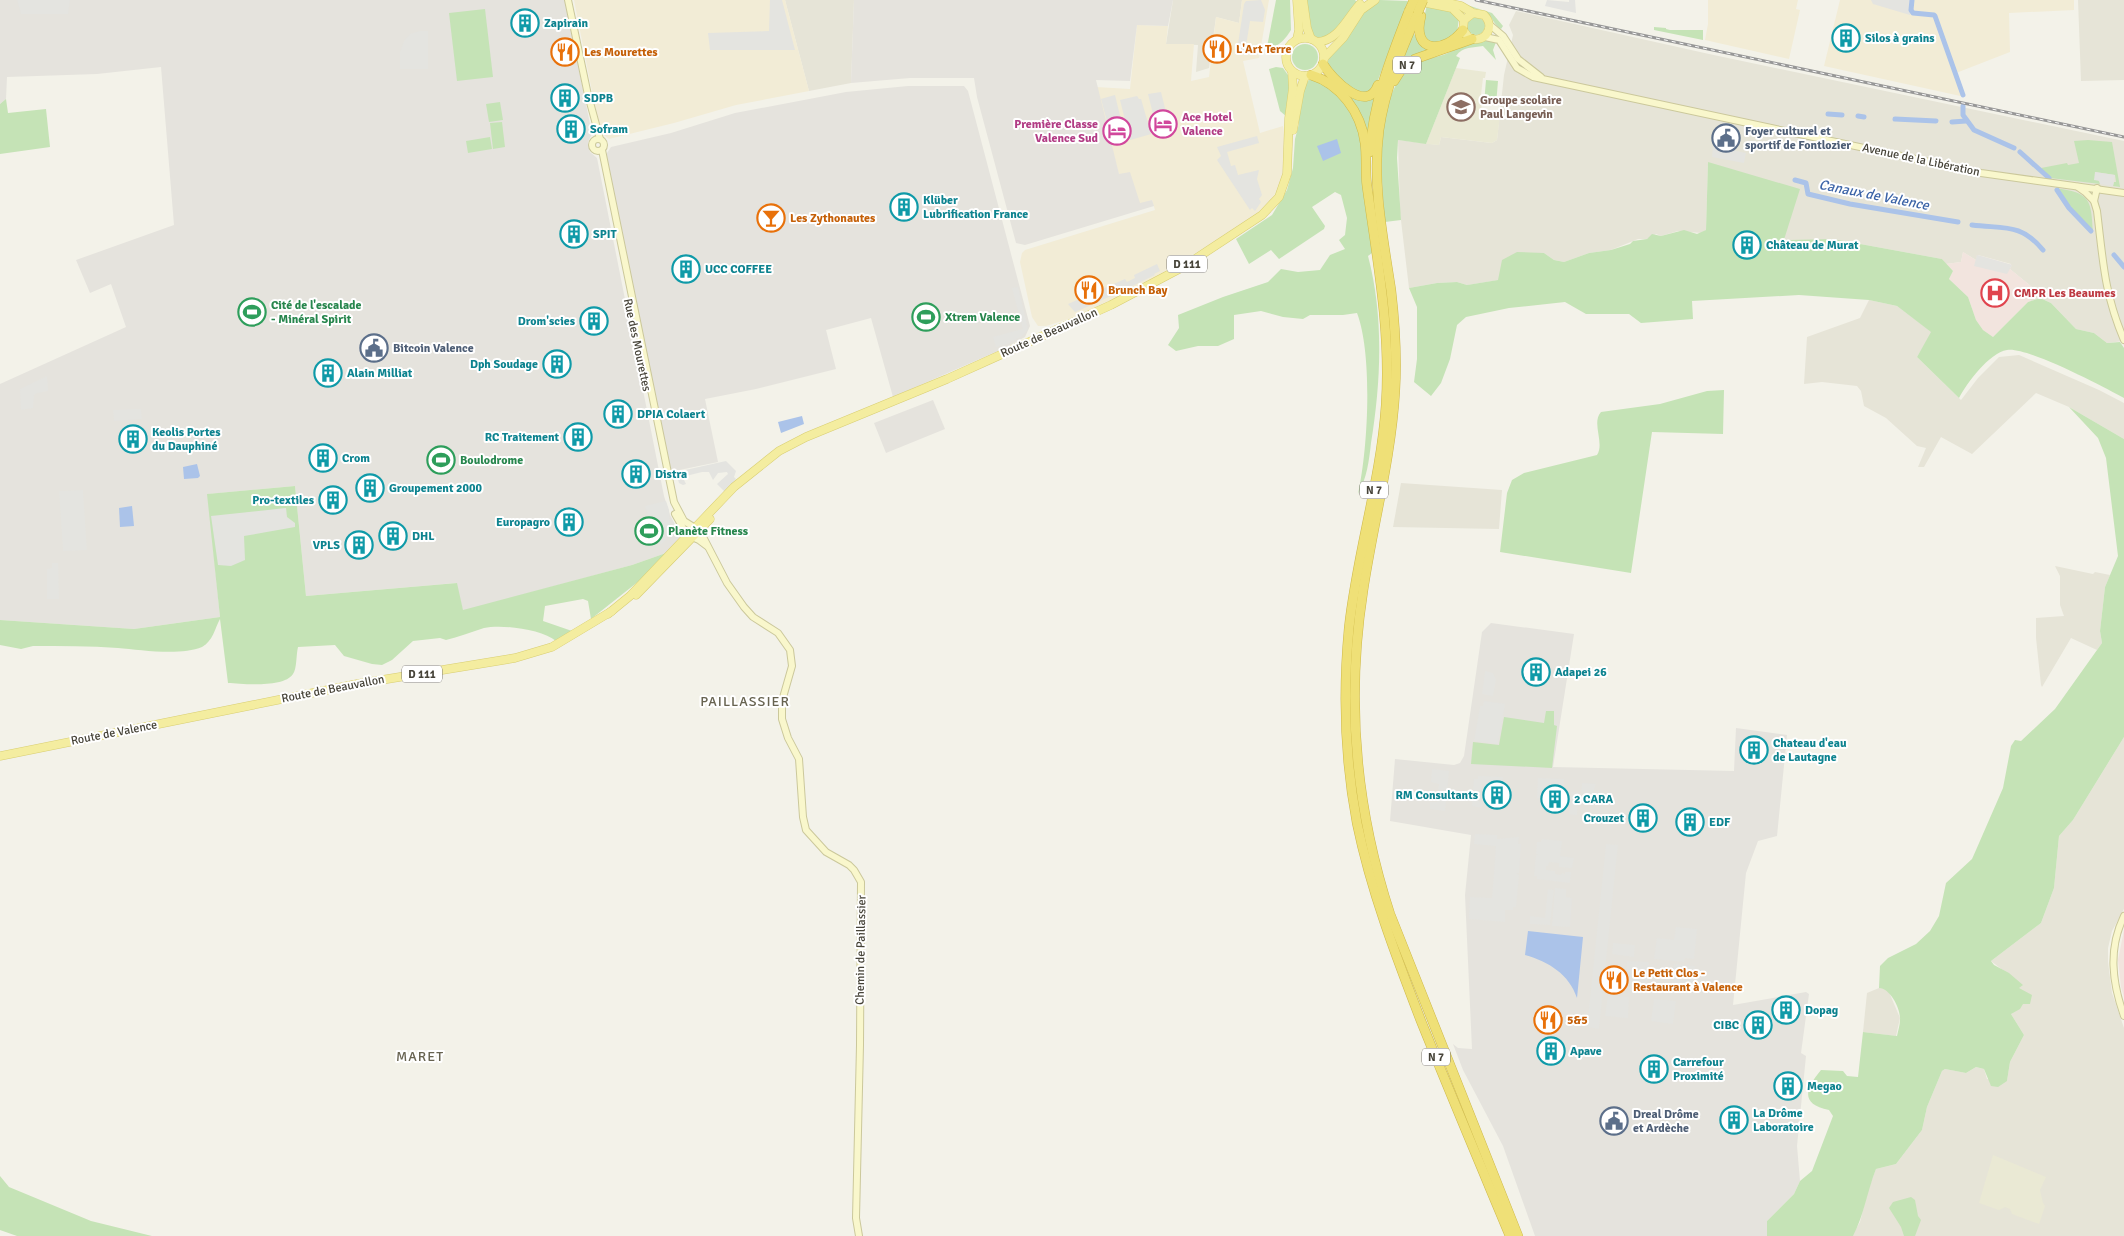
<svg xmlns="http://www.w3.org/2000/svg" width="2124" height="1236" font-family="Signika,sans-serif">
	<rect width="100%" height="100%" fill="#f3f2e9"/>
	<!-- residential -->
	<g fill="#e6e4d7">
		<path d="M785 0H854L851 83 809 91Z"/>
		<path d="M1173 0H1242L1239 23 1216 17 1209 68 1196 72 1198 45 1166 44Z"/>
		<path d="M2078 0H2124V80L2081 81Z"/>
		<path d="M1516 11 1709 54 2124 141V341L2107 343 2094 333 2076 329 2051 303 2040 298 2031 301 2025 295 2032 287 2010 269 2011 264 1978 255 1976 260 1963 252 1961 262 1946 264 1942 259 1833 239 1781 247 1708 162 1706 230 1702 233 1678 231 1661 236 1656 234 1647 239H1638L1611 250 1589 253 1564 262 1554 260 1544 253 1499 280 1467 285 1457 282 1437 283 1409 288 1400 212 1398 140 1439 145 1441 137 1492 143 1497 140 1504 75 1513 35 1509 25Z"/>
		<path d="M1869 300 1897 306 1932 332 1917 357 1961 400 1978 378 1999 357 2019 355 2099 390 2124 403V439L2069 407 2036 393 1972 454 1941 437 1924 467H1918L1926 448 1917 446 1886 418 1864 406 1861 391 1857 386 1822 382 1804 384 1807 337 1860 318Z"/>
		<path d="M1401 483 1502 490 1499 529 1393 527Z"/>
		<path d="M2055 566 2093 574 2095 572 2110 575 2105 587 2100 631 2102 643 2097 650 2071 638 2042 687 2041 685 2036 638V618L2064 616 2060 605V576Z"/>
		<path d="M2124 737V909L2112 931 2108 948V962L2112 993 2124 1028V1236H1852L1860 1222 1868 1190 1876 1169 1896 1164 1922 1130 1927 1107 1942 1071 1945 1069 1966 1073 1976 1067 1984 1069 1987 1079 2007 1081 2010 1062 2024 1035 2011 1014 2018 988 2022 985 1991 961 2041 923 2054 888 2059 836 2073 820Z"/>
		<path d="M1879 988H1884L1889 992 1900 1018 1896 1036 1863 1032 1867 993Z"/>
	</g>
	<!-- commercial -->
	<g fill="#f2ecd6">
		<path d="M574 0H785L809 91 736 105 674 123 609 139 600 132Z"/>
		<path d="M1242 0H1269L1259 58 1243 61 1260 133 1283 126 1286 142 1285 171 1276 195 1258 215 1161 274 1115 299 1075 317 1046 326H1038L1032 317 1020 262 1022 253 1025 250 1155 210 1152 200 1140 204 1119 175 1096 87 1130 89 1137 25 1168 26 1166 44H1194L1191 81 1209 77 1216 17 1239 23Z"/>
		<path d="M1708 0H1798L1796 9 1800 10 1789 59 1705 40 1708 24Z"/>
		<path d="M1840 0H2074V10L2009 13 2010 52 1956 73 1965 97 1824 66Z"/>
	</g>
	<!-- industrial -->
	<g fill="#e5e3dd">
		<path d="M0 0H565L592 134 588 142 590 152 597 158 664 496 670 515 680 534V539L666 553 632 565 463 611 456 583 306 596 295 486 208 494 220 617 134 629 0 620V384L126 327 111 284 90 293 76 260 174 225 161 67 97 74 7 77 6 99 0 104Z"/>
		<path d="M854 0H1173L1168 26 1137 25 1130 81 1096 80 1119 174 1130 172 1140 203 1152 200 1154 206 1025 245 1016 243 977 97 974 78H910L851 83Z"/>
		<path d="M908 86H964L968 91 1030 326 1025 337 1007 347 893 397 871 318 826 330 836 369 756 389 705 399 718 462 670 472 605 156 611 147 671 133 735 113 846 92Z"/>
		<path d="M933 400 945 429 886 453 874 423Z"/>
		<path d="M1491 623 1574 634 1553 767 1734 771 1736 728 1787 735 1777 836 1758 841 1746 873 1733 1005 1806 992 1809 994 1801 1053 1806 1056 1797 1146 1800 1181 1794 1194 1767 1221V1236H1535L1503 1146 1463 1070 1453 1044 1458 1048 1472 1049 1465 895 1471 835 1390 821 1395 759 1454 765 1460 763 1464 756 1482 632Z"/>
	</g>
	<!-- education -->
	<g fill="#eae9d4">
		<path d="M1456 68 1486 72 1485 78H1483L1480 103H1482L1481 110 1490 111V114L1500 116 1497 140 1492 143 1441 137 1439 145 1426 144Z"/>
		<path d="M1993 1155 2046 1177 2040 1190 2043 1203 2045 1206 2039 1224 2012 1214 2010 1209 2005 1207 1999 1210 1979 1203Z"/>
	</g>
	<!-- medical -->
	<g fill="#f2e4de">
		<path d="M1963 252 1976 260 1977 255 2012 265 2010 269 2033 288 2025 294 2031 301 2028 302 1993 337 1983 330 1976 320 1968 297 1949 279 1953 271 1946 264 1961 262Z"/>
		<path d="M2124 930V997L2121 987 2118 960Z"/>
	</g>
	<!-- green -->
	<g fill="#c5e3b6">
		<path d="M1276 0H1290L1291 30C1286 38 1278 49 1267 47Z"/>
		<path d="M1306 0H1355L1358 4 1329 37 1318 38 1311 33Z"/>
		<path d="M1380 0 1408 1 1375 88 1372 92 1359 93C1349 86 1327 75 1328 61 1332 47 1365 5 1380 0Z"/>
		<path d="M1427 5 1454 12 1459 18 1457 33 1439 44 1426 41 1421 30Z"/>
		<path d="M1467 5 1492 13 1503 26 1501 29C1493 24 1492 16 1485 11 1479 8 1471 10 1467 5Z"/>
		<path d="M485 9 493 77 457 81 449 13Z"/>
		<circle cx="1476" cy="26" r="9"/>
		<path d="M1654 27 1666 28V29L1670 30H1703V40L1654 30Z"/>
		<path d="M1413 32 1419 43 1429 50 1400 66Z"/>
		<path d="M1487 40 1496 42 1493 50 1496 60 1483 46C1473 48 1463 46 1456 56L1460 58 1426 144 1398 140 1397 158 1401 220 1385 222C1382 180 1372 92 1414 65 1423 59 1433 58 1443 55 1452 52 1459 46 1468 44 1474 42 1480 43 1487 40Z"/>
		<circle cx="1305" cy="57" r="13"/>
		<path d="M1276 67 1283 68 1290 78 1287 117 1280 111 1269 69Z"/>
		<path d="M1309 80C1331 77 1353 116 1361 133L1372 253 1368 256C1384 316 1381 382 1371 443 1369 461 1367 478 1358 494 1368 449 1373 355 1357 313L1343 315H1310L1303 319 1283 317 1261 311 1234 315V339L1218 346H1198L1176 351 1168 345 1179 328 1178 315 1223 297 1268 282 1281 269 1298 272 1320 270 1330 255 1345 249 1339 240 1345 235 1347 218 1341 195 1335 192 1312 207 1325 226 1324 229 1279 259 1271 250 1249 264 1236 239 1272 215 1287 190 1293 168 1295 139 1299 124 1298 117 1304 87Z"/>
		<path d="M1486 80 1498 81 1496 105 1484 104Z"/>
		<path d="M1349 94 1375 98 1369 137 1346 97Z"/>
		<path d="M6 99 8 113 46 109 50 147 0 154V104Z"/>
		<path d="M500 102 503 120 489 122 486 104Z"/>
		<path d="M502 122 505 147 493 149 490 123Z"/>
		<path d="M490 137 492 149 468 153 466 141Z"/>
		<path d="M2088 140 2112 142 2120 187 2113 186 2114 182H2116L2115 175 2095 172 2100 184 2050 178 2041 168 2067 163 2068 165 2079 163 2074 141Z"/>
		<path d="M1708 162 1800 189 1782 246 1789 240 1833 239 1942 259 1953 271 1949 279 1968 297 1976 320 1983 330 1993 337 2028 302 2040 298 2051 303 2076 329 2094 333 2107 343 2120 342 2124 348V398C2104 387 2026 346 2007 350 1989 353 1967 383 1959 398L1917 357 1931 332 1897 306 1869 300 1799 295 1692 301 1693 319 1641 323 1629 314H1586L1565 302 1509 308 1466 317 1457 325 1450 359 1441 383 1431 396 1414 382 1417 359V307L1409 288 1437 283 1457 282 1467 285 1498 280 1502 260 1517 252 1544 253 1554 260 1564 262 1589 253 1611 250 1630 244 1633 241 1647 239 1652 234 1661 236 1684 230 1697 234 1706 230Z"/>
		<path d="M2055 188C2091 193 2091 199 2093 233L2069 208Z"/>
		<path d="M1724 390 1723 434 1652 432 1631 573 1500 552 1507 493 1512 480 1524 473 1597 455C1605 443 1591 423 1601 412L1660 404 1707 391Z"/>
		<path d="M2069 407 2124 439V737L2073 820 2059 836 2054 888 2041 923 1991 961 1994 965 2009 973 2023 985 2019 988 2032 995 2030 1004H2023L2020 1009 2011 1014 2024 1035 2010 1062 2007 1081 1998 1087 1991 1086 1984 1069 1976 1067 1966 1073 1945 1069 1942 1071 1927 1107 1922 1130 1896 1164 1876 1169C1867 1192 1864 1215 1853 1236H1767V1221L1794 1194 1800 1181 1812 1171 1833 1116 1829 1110C1800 1104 1805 1089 1821 1070L1843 1071 1847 1076 1858 1077 1863 1032 1897 1036C1898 1031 1900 1025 1900 1020 1901 1009 1890 988 1879 988L1880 966 1888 958 1916 944 1930 931 1939 916 1946 883 1972 859 1976 850 2003 788 2011 746 2015 740 2021 741 2055 709 2102 643 2100 631 2105 587 2118 556 2106 458 2098 438Z"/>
		<path d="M295 486 306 596 457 583 463 610 632 565 666 553 639 581 591 619 588 601 583 599 545 606 543 621 572 631 556 641C542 629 501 624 484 628 471 632 458 637 446 640L440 638 413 641 392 660 382 665 372 664 344 656 335 645 298 647C296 655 297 668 293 674 284 688 243 684 228 683L220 619C215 628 213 641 202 647 181 656 140 650 118 648 90 646 61 646 33 646L21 649 0 645V620L134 629 220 617 207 494Z"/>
		<path d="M1546 711H1554V725L1557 726 1552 768 1471 764 1473 742 1499 745 1504 717 1544 723Z"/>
		<path d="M0 1176 9 1187 91 1221 152 1236H17L0 1230Z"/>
		<path d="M1911 1197 1915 1200 1918 1216 1921 1220 1915 1236H1904L1901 1227 1889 1208 1893 1202Z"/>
	</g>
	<!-- parking -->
	<g fill="#e4e4e0">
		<path d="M17 0H114H70L68 14H21Z"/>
		<path d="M770 0H782L795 50H710L708 33 769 31Z"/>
		<path d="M1261 0 1265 10 1263 22 1250 21 1245 52 1237 51 1244 4 1246 1Z"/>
		<path d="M1547 0 1569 2V0H1575L1576 13 1545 6Z"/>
		<path d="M1871 0H1911L1910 15 1873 4Z"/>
		<path d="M420 31H428V69H400V52L404 41 410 34Z"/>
		<path d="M1161 92 1168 120 1155 122 1148 94Z"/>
		<path d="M1115 95 1126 140 1113 144 1101 99Z"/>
		<path d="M1137 96 1139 99H1141L1151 134 1130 140 1120 100Z"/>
		<path d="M1257 136 1259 143 1227 152 1231 166 1235 165 1238 175 1259 170 1257 179 1262 195 1259 199 1261 202 1255 211 1252 208 1250 210 1217 160 1221 156 1217 147Z"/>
		<path d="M1713 146 1746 153 1744 163 1712 157Z"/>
		<path d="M2095 172 2115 175 2113 186 2100 184V181L2094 180Z"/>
		<path d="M1977 255 2012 265 2007 274 1974 266Z"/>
		<path d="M1157 264 1160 271 1154 274 1155 275 1116 294 1114 290 1109 292 1111 296 1089 306 1075 312 1068 304 1125 279 1127 282 1135 278 1134 275Z"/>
		<path d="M1018 287 1028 329 1022 336 1007 344 996 347 993 337 1023 329 1012 288Z"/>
		<path d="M47 376 48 391 37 393 34 395 33 408 21 410 20 389Z"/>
		<path d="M141 409 142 419 114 421 113 410Z"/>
		<path d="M726 461 736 471 734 477 736 479 725 492 717 484 728 474 727 472 718 473 713 480 709 472H702L686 476 684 480 686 484 683 485 679 483 676 472Z"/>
		<path d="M83 490 87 550 63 551 59 491Z"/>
		<path d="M666 501 669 510 670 528 666 540 661 545 654 515 648 516 645 506Z"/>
		<path d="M286 508 287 517 295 523V527L244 536 245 560 231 566 218 565 211 516Z"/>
		<path d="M52 563H58L59 599H47V569L52 568Z"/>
		<path d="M1485 671 1493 673 1496 680 1493 696 1482 694Z"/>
		<path d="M1484 701 1505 704 1498 744 1474 741 1480 706H1483Z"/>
		<path d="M1432 769 1449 771 1445 811 1430 809V802H1437L1439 784 1431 782Z"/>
		<path d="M1478 776 1503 777 1502 787 1494 786V783H1492L1490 795H1482L1483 788H1488L1482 784 1479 802H1483L1482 808 1472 806 1474 779H1478Z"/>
		<path d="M1538 778 1564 779V794L1557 793 1556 788H1548L1551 789 1550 799 1537 798Z"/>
		<path d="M1582 783 1596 784 1592 796 1581 795Z"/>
		<path d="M1571 792 1579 793 1577 815 1569 814Z"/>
		<path d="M1475 834 1497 835V839L1519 837 1518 844H1521L1519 873H1516L1519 875 1516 907H1513V910H1505V922L1469 919 1470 897 1492 898 1494 874 1496 846 1474 844Z"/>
		<path d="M1542 839 1562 841 1560 856 1574 858 1572 868 1559 867V863L1549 862 1548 866H1546V870L1555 871V874L1560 875 1563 873 1565 875V872H1571L1570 883 1537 879V876H1534L1536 855 1539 854H1536L1537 842H1541Z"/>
		<path d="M1606 844 1618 845 1599 1029 1587 1027Z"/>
		<path d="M1555 888 1566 889V897L1572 898 1570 927 1552 926Z"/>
		<path d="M1548 889 1554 890 1550 925 1530 924V916L1545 918Z"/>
		<path d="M1676 927 1697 929 1694 959 1685 958 1684 962 1654 959 1657 938 1674 940Z"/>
		<path d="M1613 943 1635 945 1634 957 1612 954Z"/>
		<path d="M1627 961 1649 962 1647 986 1625 984Z"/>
		<path d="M1674 964 1695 966 1693 989 1671 990Z"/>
		<path d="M1608 994 1629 997 1628 1018 1605 1016Z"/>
		<path d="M1654 999 1676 1001 1673 1024 1651 1021Z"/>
	</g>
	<!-- water -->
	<g fill="#abc3e9">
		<path d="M1337 139 1341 153 1323 161 1317 146Z"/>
		<path d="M802 416 804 424 781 433 778 422Z"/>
		<path d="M197 464 200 476 198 478 184 479 183 467Z"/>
		<path d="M132 506 134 526 120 527 119 508Z"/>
		<path d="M1528 931 1583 937 1577 998C1569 974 1549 962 1525 955Z"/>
	</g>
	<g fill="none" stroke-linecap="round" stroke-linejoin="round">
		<!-- canal -->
		<g stroke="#abc3e9" stroke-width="5">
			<path d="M1912 0 1911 10 1913 13 1934 15 1935 16 1963 95"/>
			<path d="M1963 106V115L1974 130 2014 148"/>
			<path d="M1828 114 1842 115"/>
			<path d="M1858 116 1864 117"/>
			<path d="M1895 119 1936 121"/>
			<path d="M1952 122 1966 121"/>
			<path d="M2020 152 2049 178"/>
			<path d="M1795 180 1806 183 1808 194 1850 204 1958 222"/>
			<path d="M2057 190 2069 208 2091 231"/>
			<path d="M1972 225C2004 229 2021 223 2043 250"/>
			<path d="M2114 255 2124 267"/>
		</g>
		<!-- secondary casing -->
		<g stroke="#cbc89b" stroke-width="8">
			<g id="secondary">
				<path d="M568 0 588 95 600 139"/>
				<path d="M1490 25 1503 36 1518 59 1541 77"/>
				<path d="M1485 37 1499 40 1517 68 1533 77 1981 173 2124 193"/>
				<circle cx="598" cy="145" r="6"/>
				<path d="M602 150 674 502 684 521 700 531 727 583 744 607 753 617 778 633 790 650 792 666 782 701V719L788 738 799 759 803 817 806 830 826 852 849 865 854 870 861 882 860 1045 856 1218 859 1236"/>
				<path d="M2078 187 2085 192 2094 201"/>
				<path d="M2097 188 2094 201 2097 211C2103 260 2104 293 2124 340"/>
				<path d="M675 514 687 535 699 540 707 546"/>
				<path d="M2124 916C2108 949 2112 982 2124 1016"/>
			</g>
		</g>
		<!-- primary casing -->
		<g stroke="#d8ce72" stroke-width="9">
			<g id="primary">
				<path d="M1303 0 1307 28 1311 39"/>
				<path d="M1435 0 1461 6 1473 13 1484 15C1496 27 1485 44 1469 38L1463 30 1464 20 1473 13"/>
				<path d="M1417 1 1452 8 1464 20"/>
				<circle cx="1305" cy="57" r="19"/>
				<path d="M1297 39 1299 30 1297 0"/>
				<path d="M1318 42C1339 40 1347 18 1360 4"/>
				<path d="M1324 58 1343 38 1361 10 1375 0"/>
				<path d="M1293 130 1300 91 1305 76"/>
				<path d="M636 595 710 519"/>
				<path d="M608 614 630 596 734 487 779 451 806 437 947 379 1111 305 1183 267 1262 215 1279 197 1287 174 1289 118 1293 88 1292 71"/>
				<path d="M0 756 357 684 515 658 552 647 612 611"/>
			</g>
		</g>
		<!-- highway casing -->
		<g stroke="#ceb848" stroke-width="10">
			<g id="highway">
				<path d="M1418 12C1401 51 1385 88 1379 130 1372 184 1383 237 1391 290 1395 324 1397 358 1395 391 1391 459 1373 524 1363 591 1346 700 1356 810 1390 914L1518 1236"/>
				<path d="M1421 16C1411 54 1445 54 1463 30"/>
				<path d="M1323 64C1332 79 1367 115 1378 85"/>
				<path d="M1311 75C1340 84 1361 112 1365 143 1367 157 1365 172 1367 186 1377 259 1391 330 1386 405 1381 480 1357 553 1349 628 1343 692 1345 760 1357 823 1371 891 1396 956 1421 1021 1450 1093 1480 1164 1510 1236"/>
				<path d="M1394 81 1401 70 1415 59 1472 39"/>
				<path d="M1370 152C1373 102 1391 57 1409 11"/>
			</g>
		</g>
		<!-- secondary -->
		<use href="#secondary" stroke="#f9f7cc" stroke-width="6"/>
		<!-- primary -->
		<use href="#primary" stroke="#f4eda0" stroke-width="8"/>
		<!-- highway -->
		<use href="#highway" stroke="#efe077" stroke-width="9"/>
		<!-- rail casing -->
		<g stroke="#979797" stroke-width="3">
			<path id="rail" d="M1476 0 2124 137"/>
		</g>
		<!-- rail -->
		<use href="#rail" stroke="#fff" stroke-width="1" stroke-dasharray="4" stroke-linecap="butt"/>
		<!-- highway-bridge casing -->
		<g stroke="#ceb848" stroke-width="10" stroke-linecap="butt">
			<g id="highway-bridge">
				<path d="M1409 11 1414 0"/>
				<path d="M1418 12 1423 0"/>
			</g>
		</g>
		<!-- highway-bridge -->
		<use href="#highway-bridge" stroke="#efe077" stroke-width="9"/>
	</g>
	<!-- icons -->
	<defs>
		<g id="building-ring" transform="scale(1.4375)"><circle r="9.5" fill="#fff" stroke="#0f9aa8" stroke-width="1.5"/><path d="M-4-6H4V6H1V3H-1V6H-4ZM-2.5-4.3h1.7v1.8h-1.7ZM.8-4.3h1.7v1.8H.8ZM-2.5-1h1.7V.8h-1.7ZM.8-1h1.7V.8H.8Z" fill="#0f9aa8"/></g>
		<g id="restaurant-ring" transform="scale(1.4375)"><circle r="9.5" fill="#fff" stroke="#e8710a" stroke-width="1.5"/><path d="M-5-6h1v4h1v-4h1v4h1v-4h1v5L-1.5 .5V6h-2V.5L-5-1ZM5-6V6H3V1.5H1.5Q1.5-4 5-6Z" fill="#e8710a"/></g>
		<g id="school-ring" transform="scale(1.4375)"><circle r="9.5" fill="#fff" stroke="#8d6e63" stroke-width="1.5"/><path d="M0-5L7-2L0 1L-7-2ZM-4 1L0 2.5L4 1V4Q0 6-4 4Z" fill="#8d6e63"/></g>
		<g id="hotel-ring" transform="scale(1.4375)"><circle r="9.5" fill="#fff" stroke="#d1479c" stroke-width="1.5"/><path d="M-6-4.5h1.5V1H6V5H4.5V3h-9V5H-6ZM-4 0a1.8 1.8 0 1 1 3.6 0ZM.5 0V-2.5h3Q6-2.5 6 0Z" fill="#d1479c"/></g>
		<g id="civic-ring" transform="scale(1.4375)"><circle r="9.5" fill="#fff" stroke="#5c6f8a" stroke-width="1.5"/><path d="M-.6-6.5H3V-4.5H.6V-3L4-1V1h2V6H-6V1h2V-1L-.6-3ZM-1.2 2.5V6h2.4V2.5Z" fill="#5c6f8a"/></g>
		<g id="bar-ring" transform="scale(1.4375)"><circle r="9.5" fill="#fff" stroke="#e8710a" stroke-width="1.5"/><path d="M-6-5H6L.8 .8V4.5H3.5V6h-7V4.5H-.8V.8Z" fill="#e8710a"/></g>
		<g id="hospital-ring" transform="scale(1.4375)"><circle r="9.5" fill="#fff" stroke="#e0444e" stroke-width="1.5"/><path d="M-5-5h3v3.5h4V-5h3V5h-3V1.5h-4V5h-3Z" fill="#e0444e"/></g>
		<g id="stadium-ring" transform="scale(1.4375)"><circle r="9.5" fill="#fff" stroke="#2e9e5b" stroke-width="1.5"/><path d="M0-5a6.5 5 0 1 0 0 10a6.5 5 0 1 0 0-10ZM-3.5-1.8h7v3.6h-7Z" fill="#2e9e5b"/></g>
	</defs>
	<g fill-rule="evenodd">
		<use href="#building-ring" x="525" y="23"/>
		<use href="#building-ring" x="1846" y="38"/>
		<use href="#restaurant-ring" x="1217" y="49"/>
		<use href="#restaurant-ring" x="565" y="52"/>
		<use href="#building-ring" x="565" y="98"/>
		<use href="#school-ring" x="1461" y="107"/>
		<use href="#hotel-ring" x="1163" y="124"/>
		<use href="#building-ring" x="571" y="129"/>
		<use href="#hotel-ring" x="1117" y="131"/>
		<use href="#civic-ring" x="1726" y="138"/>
		<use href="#building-ring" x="904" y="207"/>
		<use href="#bar-ring" x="771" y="218"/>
		<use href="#building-ring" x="574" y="234"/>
		<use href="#building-ring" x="1747" y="245"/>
		<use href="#building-ring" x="686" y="269"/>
		<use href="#restaurant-ring" x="1089" y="290"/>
		<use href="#hospital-ring" x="1995" y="293"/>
		<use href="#stadium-ring" x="252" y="312"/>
		<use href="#stadium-ring" x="926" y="317"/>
		<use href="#building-ring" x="594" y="321"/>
		<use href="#civic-ring" x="374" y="348"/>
		<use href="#building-ring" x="557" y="364"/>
		<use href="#building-ring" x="328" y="373"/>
		<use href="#building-ring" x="618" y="414"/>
		<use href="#building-ring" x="578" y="437"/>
		<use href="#building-ring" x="133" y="439"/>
		<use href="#building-ring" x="323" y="458"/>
		<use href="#stadium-ring" x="441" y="460"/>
		<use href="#building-ring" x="636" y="474"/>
		<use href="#building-ring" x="370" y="488"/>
		<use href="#building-ring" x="333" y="500"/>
		<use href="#building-ring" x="569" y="522"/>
		<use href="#stadium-ring" x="649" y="531"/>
		<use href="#building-ring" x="393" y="536"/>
		<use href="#building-ring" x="359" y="545"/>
		<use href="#building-ring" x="1536" y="672"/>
		<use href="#building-ring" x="1754" y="750"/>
		<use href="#building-ring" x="1497" y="795"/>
		<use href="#building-ring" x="1555" y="799"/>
		<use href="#building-ring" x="1643" y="818"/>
		<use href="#building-ring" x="1690" y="822"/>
		<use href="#restaurant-ring" x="1614" y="980"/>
		<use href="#building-ring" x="1786" y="1010"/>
		<use href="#restaurant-ring" x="1548" y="1020"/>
		<use href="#building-ring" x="1758" y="1025"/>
		<use href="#building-ring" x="1551" y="1051"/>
		<use href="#building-ring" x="1654" y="1069"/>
		<use href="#building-ring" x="1788" y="1086"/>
		<use href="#building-ring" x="1734" y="1120"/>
		<use href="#civic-ring" x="1614" y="1121"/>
	</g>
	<g text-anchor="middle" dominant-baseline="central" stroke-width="4" stroke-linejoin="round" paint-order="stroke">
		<!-- shield labels -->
		<g fill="#fff" stroke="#7e7b74" stroke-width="1">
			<rect x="1393" y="56.5" width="28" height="17" rx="4"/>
			<rect x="1167" y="255.5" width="40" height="17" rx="4"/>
			<rect x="1360" y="481.5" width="28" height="17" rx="4"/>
			<rect x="402" y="665.5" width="40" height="17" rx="4"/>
			<rect x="1422" y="1048.5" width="28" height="17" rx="4"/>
		</g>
		<g font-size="11" font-weight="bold" fill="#464338">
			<text x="1407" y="65">N 7</text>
			<text x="1187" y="264">D 111</text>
			<text x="1374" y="490">N 7</text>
			<text x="422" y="674">D 111</text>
			<text x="1436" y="1057">N 7</text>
		</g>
		<!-- culture labels -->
		<g font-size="12" font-weight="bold" fill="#0d838f" stroke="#fff" text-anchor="start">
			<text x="544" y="23">Zapirain</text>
			<text x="1865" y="38">Silos à grains</text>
			<text x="584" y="98">SDPB</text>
			<text x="590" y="129">Sofram</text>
			<text x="923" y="200">Klüber<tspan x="923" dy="14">Lubrification France</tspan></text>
			<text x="593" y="234">SPIT</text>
			<text x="1766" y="245">Château de Murat</text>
			<text x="705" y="269">UCC COFFEE</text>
			<text x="575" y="321" text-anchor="end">Drom'scies</text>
			<text x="538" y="364" text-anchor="end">Dph Soudage</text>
			<text x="347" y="373">Alain Milliat</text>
			<text x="637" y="414">DPIA Colaert</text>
			<text x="152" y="432">Keolis Portes<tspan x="152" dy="14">du Dauphiné</tspan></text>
			<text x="559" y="437" text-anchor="end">RC Traitement</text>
			<text x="342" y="458">Crom</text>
			<text x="655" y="474">Distra</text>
			<text x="389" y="488">Groupement 2000</text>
			<text x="314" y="500" text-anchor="end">Pro-textiles</text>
			<text x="550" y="522" text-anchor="end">Europagro</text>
			<text x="412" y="536">DHL</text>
			<text x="340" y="545" text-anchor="end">VPLS</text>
			<text x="1555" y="672">Adapei 26</text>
			<text x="1773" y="743">Chateau d'eau<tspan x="1773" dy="14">de Lautagne</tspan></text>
			<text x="1478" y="795" text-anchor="end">RM Consultants</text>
			<text x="1574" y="799">2 CARA</text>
			<text x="1624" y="818" text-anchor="end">Crouzet</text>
			<text x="1709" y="822">EDF</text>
			<text x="1805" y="1010">Dopag</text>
			<text x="1739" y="1025" text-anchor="end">CIBC</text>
			<text x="1570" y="1051">Apave</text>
			<text x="1673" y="1062">Carrefour<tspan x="1673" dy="14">Proximité</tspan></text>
			<text x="1807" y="1086">Megao</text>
			<text x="1753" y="1113">La Drôme<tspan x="1753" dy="14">Laboratoire</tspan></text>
		</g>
		<!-- food labels -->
		<g font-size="12" font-weight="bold" fill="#c56008" stroke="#fff" text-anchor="start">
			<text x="1236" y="49">L'Art Terre</text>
			<text x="584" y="52">Les Mourettes</text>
			<text x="790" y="218">Les Zythonautes</text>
			<text x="1108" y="290">Brunch Bay</text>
			<text x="1633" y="973">Le Petit Clos -<tspan x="1633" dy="14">Restaurant à Valence</tspan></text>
			<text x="1567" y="1020">5&amp;5</text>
		</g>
		<!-- education labels -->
		<g font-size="12" font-weight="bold" fill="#785e54" stroke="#fff" text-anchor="start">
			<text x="1480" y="100">Groupe scolaire<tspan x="1480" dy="14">Paul Langevin</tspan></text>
		</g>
		<!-- hotel labels -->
		<g font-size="12" font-weight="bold" fill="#b23c85" stroke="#fff" text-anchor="start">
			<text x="1182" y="117">Ace Hotel<tspan x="1182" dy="14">Valence</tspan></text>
			<text x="1098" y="124" text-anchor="end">Première Classe<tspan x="1098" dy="14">Valence Sud</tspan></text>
		</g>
		<!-- service labels -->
		<g font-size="12" font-weight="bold" fill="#4e5e75" stroke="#fff" text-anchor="start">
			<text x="1745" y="131">Foyer culturel et<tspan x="1745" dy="14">sportif de Fontlozier</tspan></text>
			<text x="393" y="348">Bitcoin Valence</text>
			<text x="1633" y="1114">Dreal Drôme<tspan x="1633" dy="14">et Ardèche</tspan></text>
		</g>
		<!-- street labels -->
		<g font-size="12" fill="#464338" stroke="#fff">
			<text transform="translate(1921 160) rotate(12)">Avenue de la Libération</text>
			<text transform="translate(1049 333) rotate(-24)">Route de Beauvallon</text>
			<text transform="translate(637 345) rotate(78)">Rue des Mourettes</text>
			<text transform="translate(333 689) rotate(-11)">Route de Beauvallon</text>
			<text transform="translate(114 733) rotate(-11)">Route de Valence</text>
			<text transform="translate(861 950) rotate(-89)">Chemin de Paillassier</text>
		</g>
		<!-- health labels -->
		<g font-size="12" font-weight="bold" fill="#be3a42" stroke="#fff" text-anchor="start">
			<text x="2014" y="293">CMPR Les Beaumes</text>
		</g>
		<!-- leisure labels -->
		<g font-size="12" font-weight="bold" fill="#27864d" stroke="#fff" text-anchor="start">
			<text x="271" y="305">Cité de l'escalade<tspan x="271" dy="14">- Minéral Spirit</tspan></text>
			<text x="945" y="317">Xtrem Valence</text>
			<text x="460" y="460">Boulodrome</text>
			<text x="668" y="531">Planète Fitness</text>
		</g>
		<!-- water labels -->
		<g font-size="14" font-style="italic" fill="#3c64a7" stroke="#fff">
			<text transform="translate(1874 195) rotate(11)">Canaux de Valence</text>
		</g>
		<!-- neighbourhood labels -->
		<g font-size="14" letter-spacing="1" fill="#676350" stroke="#fff">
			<text x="745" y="701">PAILLASSIER</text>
			<text x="420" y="1056">MARET</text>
		</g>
	</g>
</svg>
